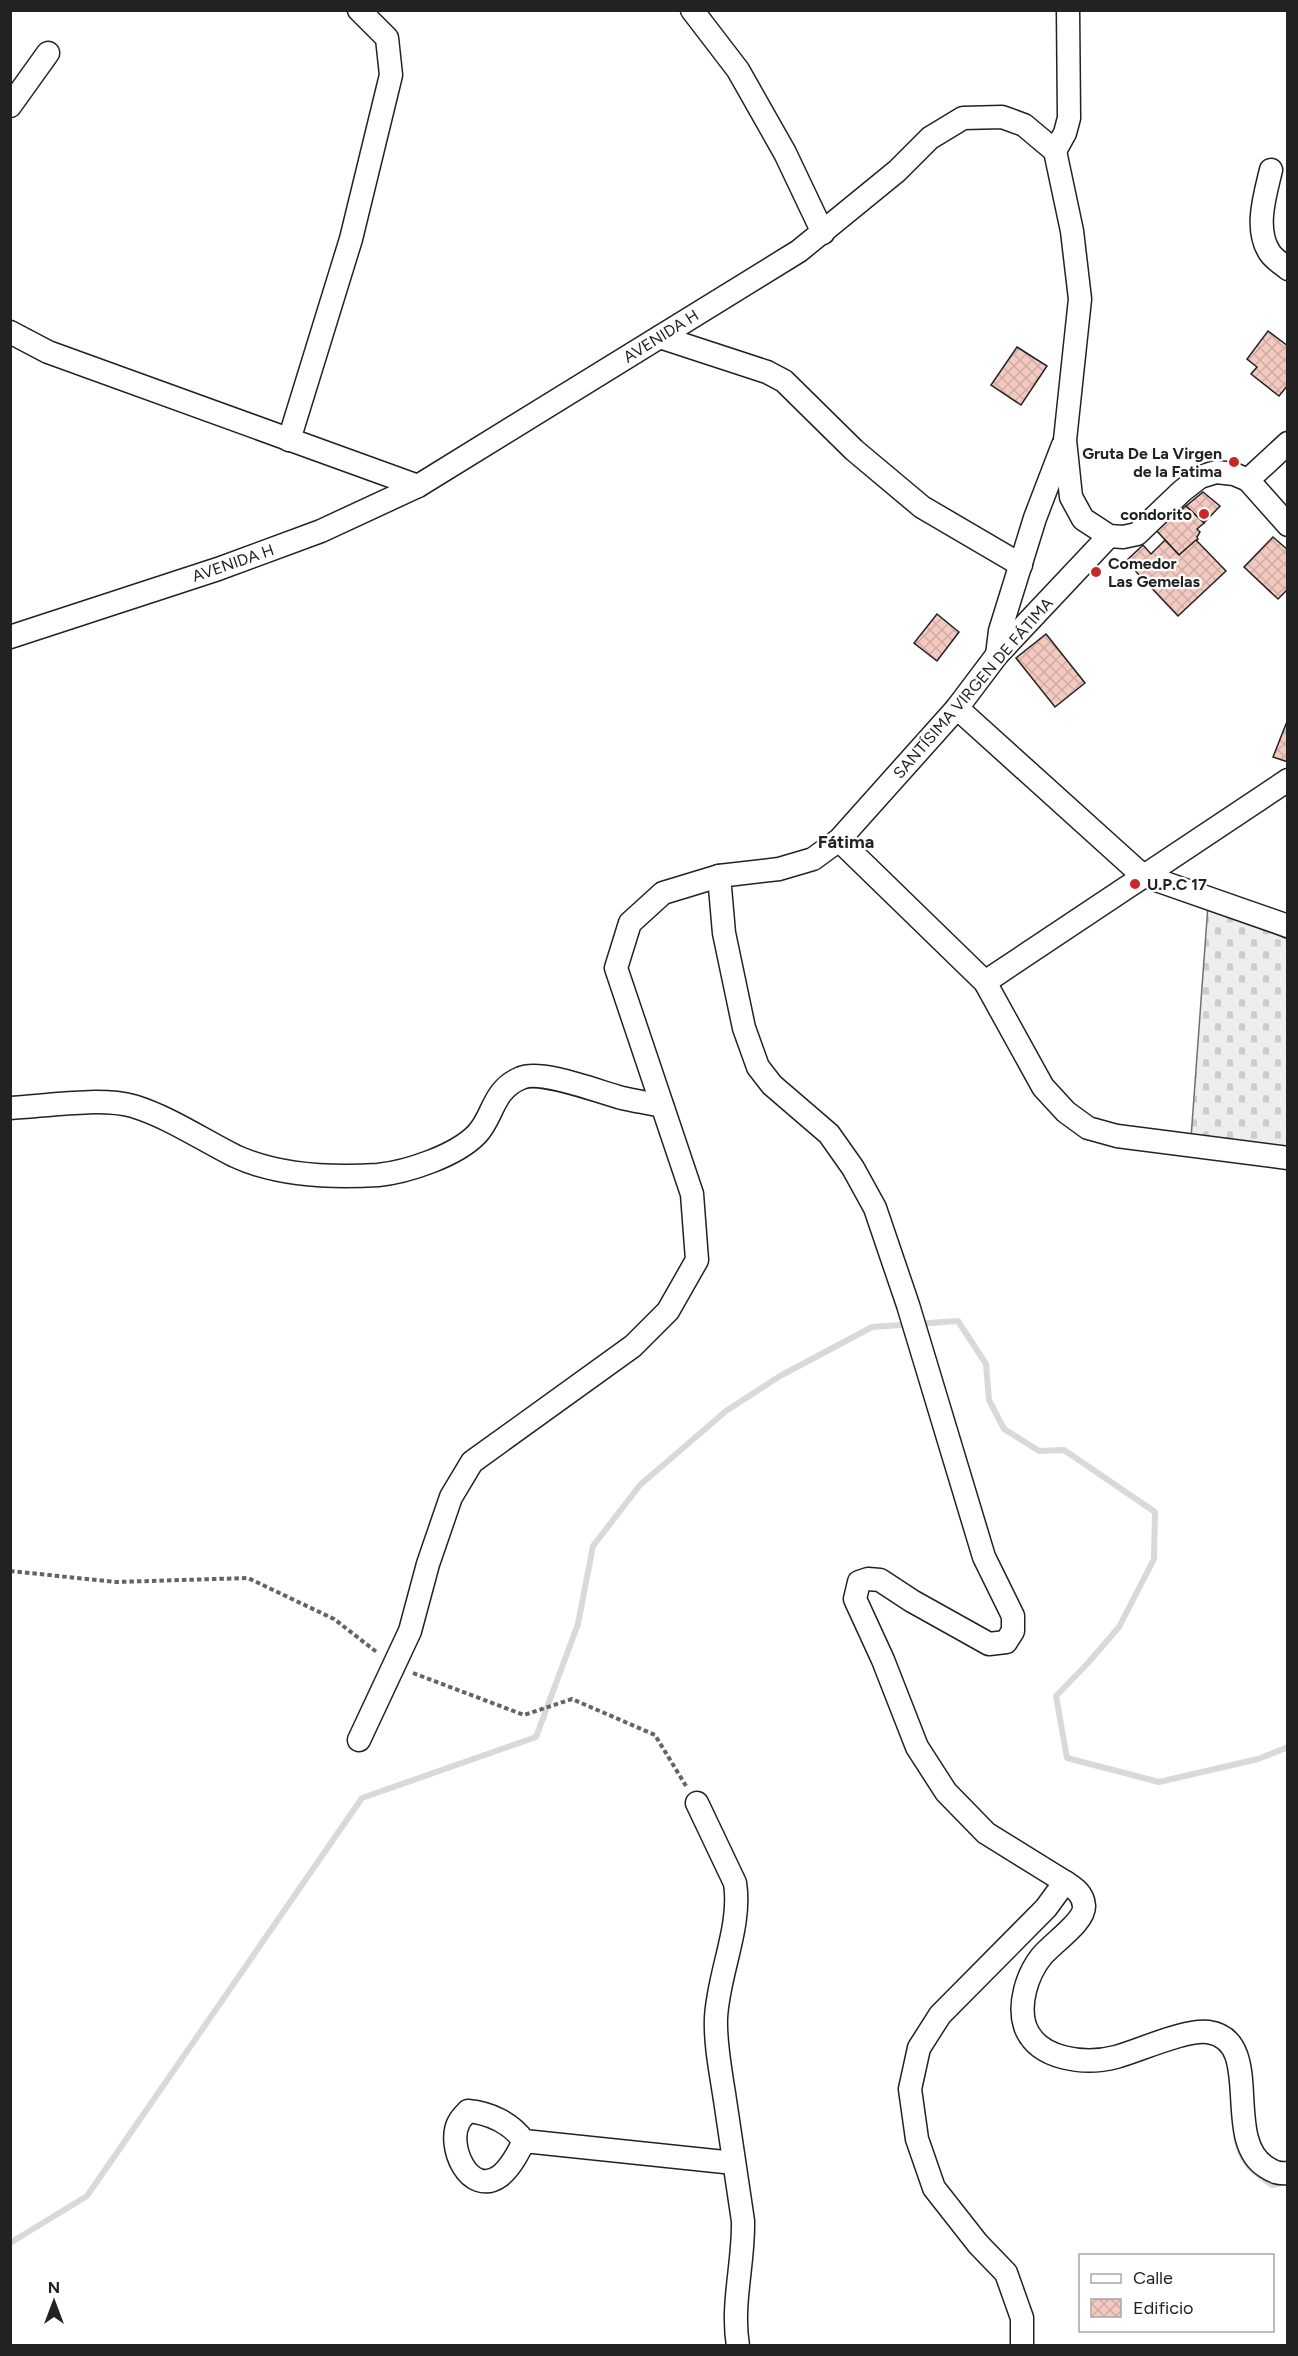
<svg xmlns="http://www.w3.org/2000/svg" width="1298" height="2356" font-family="Figtree,sans-serif">
	<defs>
		<pattern id="cemetery-stones" width="16" height="16" patternUnits="userSpaceOnUse" patternTransform="scale(1.5)"><rect width="16" height="16" fill="#eee"/><path d="M2 7V4a2 2 0 0 1 4 0v3zM10 15v-3a2 2 0 0 1 4 0v3z" fill="#ccc"/></pattern>
		<pattern id="building-cross-hatch" width="8" height="8" patternUnits="userSpaceOnUse" patternTransform="scale(1.5)"><rect width="8" height="8" fill="#f3c9c0"/><path d="M0 0l8 8M0 8l8-8" fill="none" stroke="#d0aca5"/></pattern>
	</defs>
	<rect width="100%" height="100%" fill="#fff"/>
	<!-- cemetery -->
	<path fill="url(#cemetery-stones)" stroke="#6f6f6f" stroke-width="1.5" d="M1208 905 1287 939V1147L1191 1138Z"/>
	<g fill="none" stroke-linecap="round" stroke-linejoin="round">
		<!-- stream -->
		<g stroke="#d9d9d9" stroke-width="6">
			<path d="M1236 2135C1239 2161 1252 2171 1272 2185L1284 2182"/>
			<path d="M10 2243 87 2196 362 1798 536 1737 578 1624 593 1546 640 1485 726 1411 780 1376 872 1327 958 1321 986 1364 989 1400 1004 1429 1039 1451 1064 1450 1155 1512 1154 1559 1119 1627 1088 1663 1056 1696 1067 1758 1159 1782 1258 1759 1288 1747"/>
		</g>
	</g>
	<!-- building -->
	<g fill="url(#building-cross-hatch)" stroke="#222" stroke-width="1.5">
		<path d="M1268 331 1288 346V385L1279 396 1251 374 1257 367 1247 359Z"/>
		<path d="M1017 347 1047 366 1021 405 991 385Z"/>
		<path d="M1203 492 1220 506 1204 523 1186 506Z"/>
		<path d="M1186 506 1204 523 1197 529 1200 532 1197 537 1198 539 1179 555 1156 530Z"/>
		<path d="M1273 537 1288 550V589L1278 599 1244 567Z"/>
		<path d="M1165 540 1179 555 1196 540 1226 571 1178 616 1126 561 1143 545 1151 554Z"/>
		<path d="M937 614 959 632 937 661 914 643Z"/>
		<path d="M1046 634 1085 683 1055 707 1016 658Z"/>
		<path d="M1288 719V762L1273 757Z"/>
	</g>
	<g fill="none" stroke-linecap="round" stroke-linejoin="round">
		<!-- minor casing -->
		<g stroke="#222" stroke-width="25">
			<g id="minor">
				<path d="M692 10 738 70 785 153 823 233"/>
				<path d="M10 106 48 53"/>
				<path d="M1055 151 1065 133 1069 118 1068 10"/>
				<path d="M1271 170C1265 195 1254 230 1270 253 1274 259 1282 264 1288 269"/>
				<path d="M10 332 48 352 418 486"/>
				<path d="M660 337 767 372 784 381 854 450 922 507 1021 565"/>
				<path d="M289 440 351 239 391 75 387 38 359 10"/>
				<path d="M1248 480 1288 443"/>
				<path d="M10 637 218 569 321 531 418 486 799 251 897 171 930 138 963 118 1002 117 1024 125 1055 151 1072 231 1080 299 1065 440 1071 497 1083 519 1109 536 1123 537 1137 534 1182 491 1200 477 1216 472 1234 474 1248 480 1288 525"/>
				<path d="M997 655 1000 631 1035 518 1063 445"/>
				<path d="M957 708 1142 875 1288 926"/>
				<path d="M839 840 985 982 1043 1087 1066 1112 1088 1128 1117 1136 1288 1158"/>
				<path d="M985 982 1288 780"/>
				<path d="M10 1108C46 1106 100 1097 133 1106 169 1117 201 1139 235 1156 278 1176 331 1178 378 1175 407 1172 456 1156 477 1134 494 1116 492 1090 521 1078 541 1069 599 1092 622 1098 635 1101 649 1103 662 1106"/>
				<path d="M359 1740 410 1631 428 1564 451 1497 472 1462 633 1346 668 1311 697 1260 692 1194 616 968 630 923 663 893 719 876"/>
				<path d="M697 1803 735 1883C742 1926 718 1974 716 2018 715 2045 721 2073 725 2100 731 2140 737 2181 743 2221 744 2263 731 2304 738 2346"/>
				<path d="M1065 1882C1074 1888 1083 1893 1084 1906 1085 1922 1051 1944 1041 1957 1027 1975 1018 2004 1025 2026 1037 2060 1085 2065 1116 2057 1138 2051 1186 2029 1208 2032 1266 2040 1221 2139 1266 2167 1274 2172 1278 2174 1288 2173"/>
				<path d="M524 2141C518 2153 511 2167 500 2176 469 2198 446 2145 459 2122 461 2118 465 2114 468 2111 490 2113 511 2123 524 2141L734 2163"/>
				<path d="M1022 2346V2318L1006 2273 978 2244 934 2188 917 2139 910 2089 919 2048 940 2015 1046 1908 1065 1882 986 1833 946 1792 917 1747 883 1660 855 1599 859 1582 868 1579 880 1580 912 1601 989 1644 1006 1642 1013 1631V1616L984 1557 908 1305 875 1208 853 1168 829 1134 772 1085 758 1067 744 1028 724 933 719 876 779 869 813 859 839 840 957 708 997 655 1109 536"/>
			</g>
		</g>
		<!-- path -->
		<g stroke="#646464" stroke-width="4" stroke-dasharray="4.5 3" stroke-linecap="butt">
			<path d="M10 1571 116 1582 248 1578 334 1619 378 1653"/>
			<path d="M413 1673 524 1715 572 1699 655 1735 686 1786"/>
		</g>
		<!-- minor -->
		<use href="#minor" stroke="#fff" stroke-width="22"/>
	</g>
	<!-- markers -->
	<g fill="#c62828" stroke="#fff" stroke-width="2">
		<circle cx="1234" cy="462" r="6"/>
		<circle cx="1204" cy="514" r="6"/>
		<circle cx="1096" cy="572" r="6"/>
		<circle cx="1135" cy="884" r="6"/>
	</g>
	<g text-anchor="middle" dominant-baseline="central" stroke-width="4.5" stroke-linejoin="round" paint-order="stroke">
		<!-- street labels -->
		<g font-size="16" fill="#222" stroke="#fff">
			<text transform="translate(661 336) rotate(-32)">AVENIDA H</text>
			<text transform="translate(233 563) rotate(-19)">AVENIDA H</text>
			<text transform="translate(973 688) rotate(-49)">SANTÍSIMA VIRGEN DE FÁTIMA</text>
		</g>
		<!-- poi labels -->
		<g font-size="16" font-weight="bold" fill="#222" stroke="#fff" text-anchor="end">
			<text x="1222" y="453">Gruta De La Virgen<tspan x="1222" dy="18">de la Fatima</tspan></text>
			<text x="1192" y="514">condorito</text>
			<text x="1108" y="563" text-anchor="start">Comedor<tspan x="1108" dy="18">Las Gemelas</tspan></text>
			<text x="1147" y="884" text-anchor="start">U.P.C 17</text>
		</g>
		<!-- neighbourhood labels -->
		<g font-size="18" font-weight="bold" fill="#222" stroke="#fff">
			<text x="846" y="842">Fátima</text>
		</g>
	</g>
	<!-- border -->
	<rect width="1298" height="2356" fill="none" stroke="#222222" stroke-width="24"/>
	<!-- legend -->
	<rect x="1079" y="2254" width="195" height="78" fill="#ffffff" stroke="#a7a7a7" stroke-width="1.5"/>
	<rect x="1091" y="2274" width="30" height="9" fill="#ffffff" stroke="#a7a7a7" stroke-width="1.5"/>
	<text x="1133" y="2284" font-size="18" fill="#222222">Calle</text>
	<rect x="1091" y="2299" width="30" height="18" fill="url(#building-cross-hatch)" stroke="#a7a7a7" stroke-width="1.5"/>
	<text x="1133" y="2314" font-size="18" fill="#222222">Edificio</text>
	<!-- north arrow -->
	<g transform="translate(54 2302)" stroke="#ffffff" stroke-width="4.5" paint-order="stroke">
	<path d="M0-4.5L10 22L0 15L-10 22Z" fill="#222222"/>
	<text y="-9" font-size="16" font-weight="bold" text-anchor="middle" fill="#222222">N</text>
	</g>
</svg>
